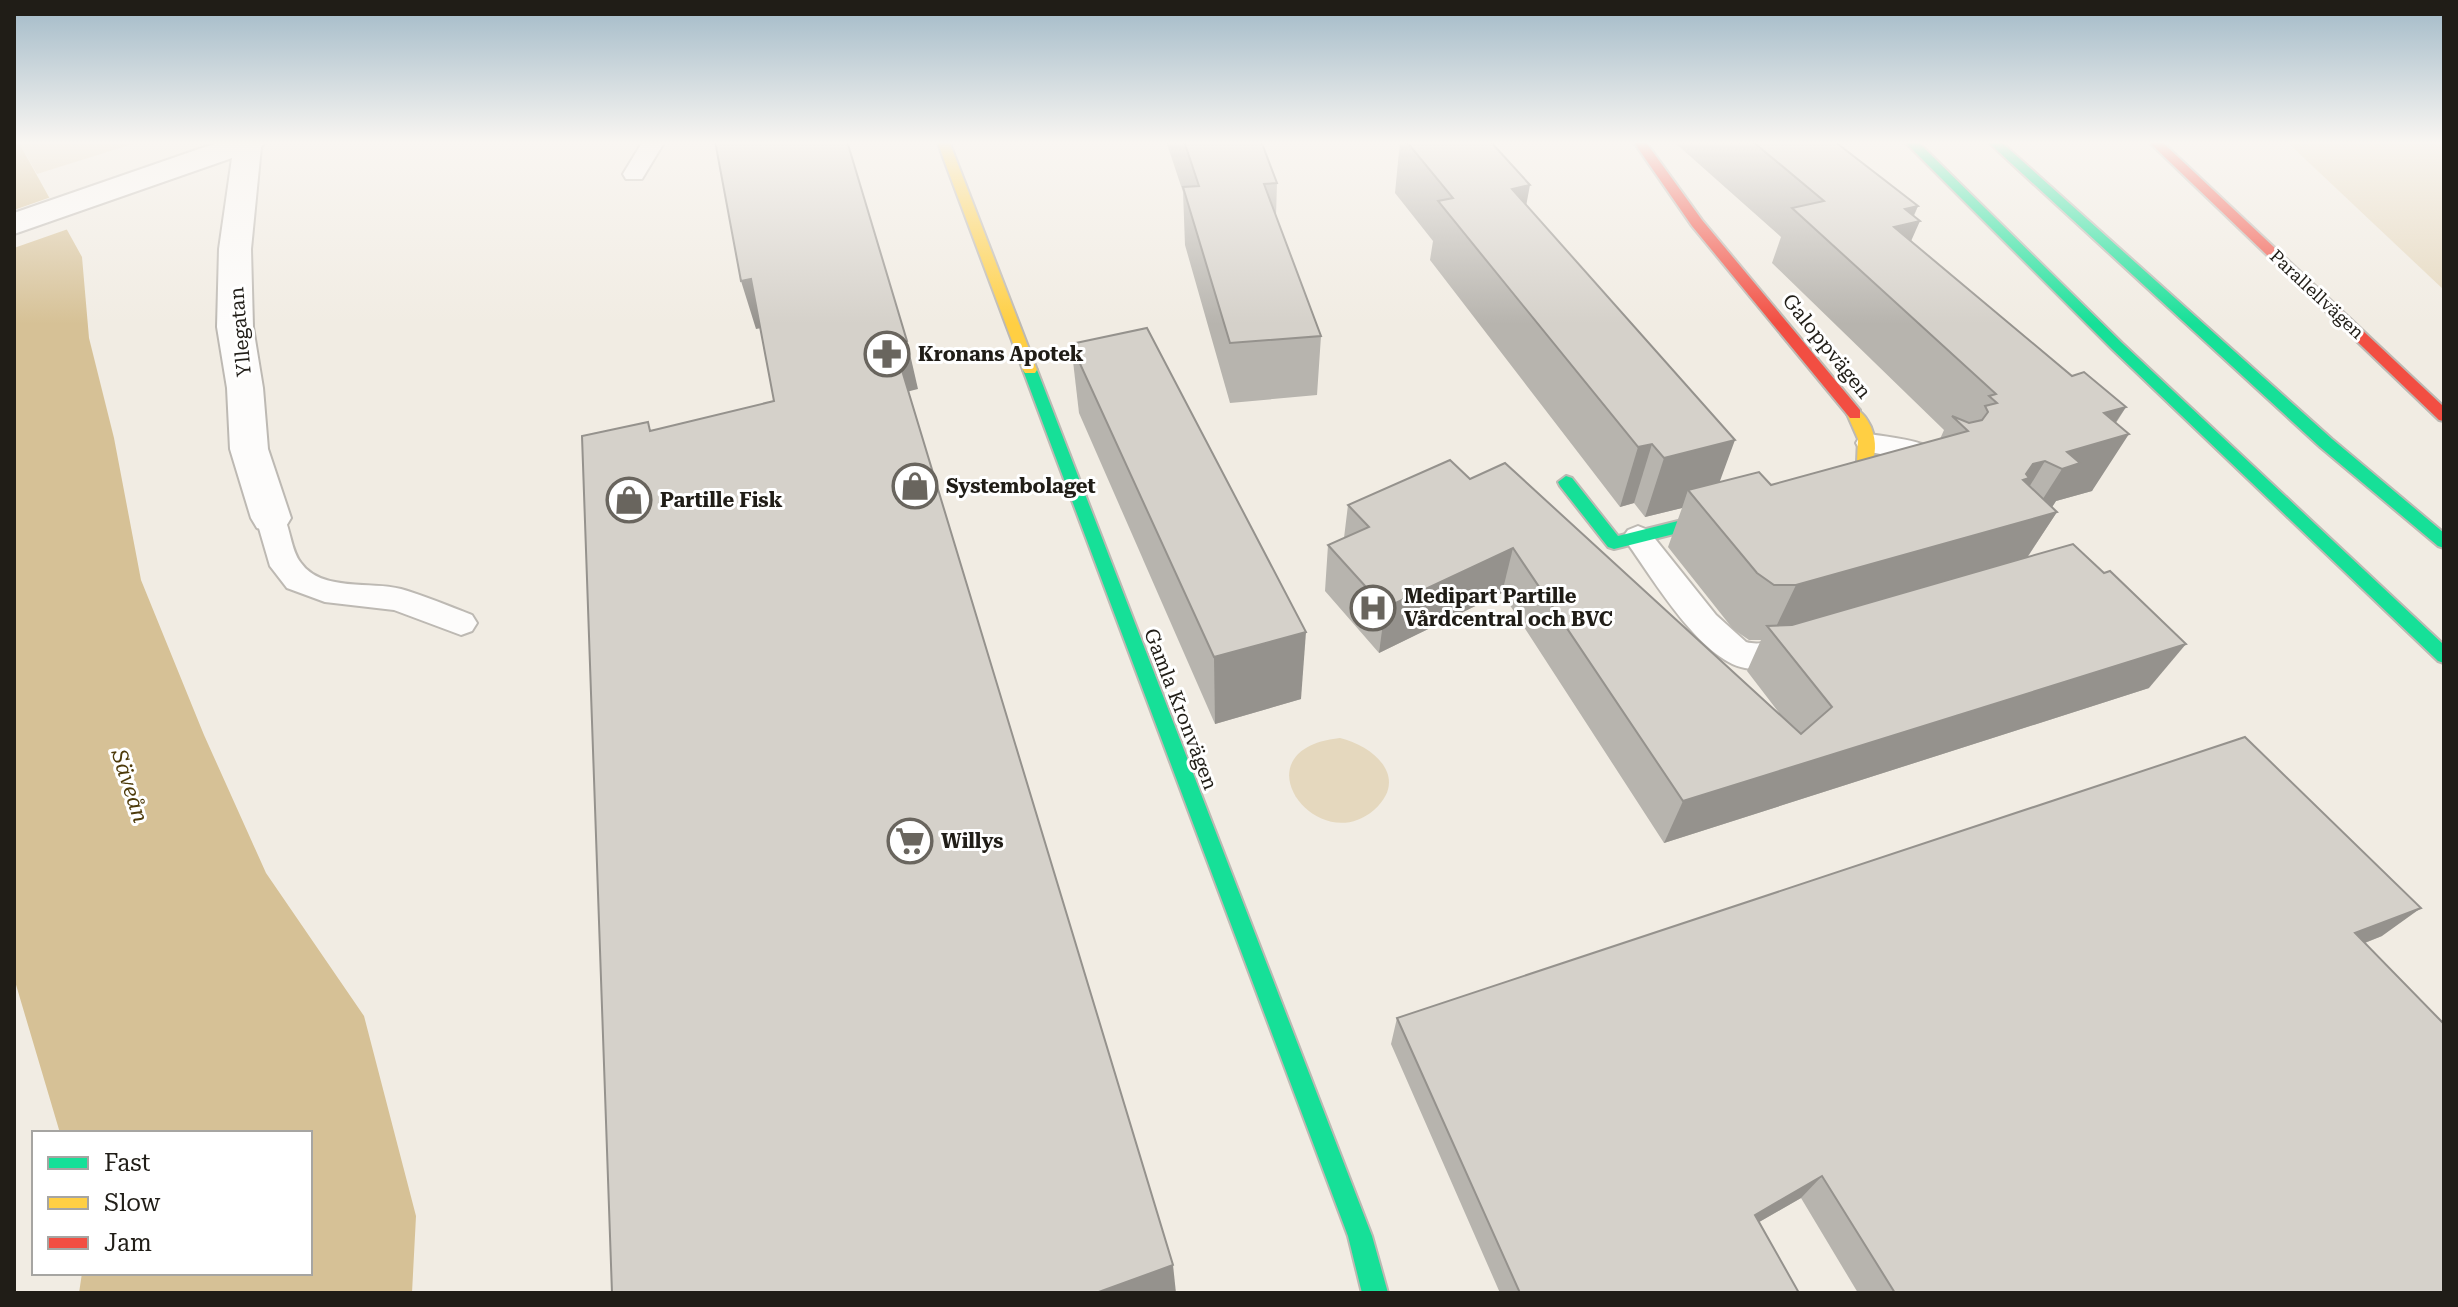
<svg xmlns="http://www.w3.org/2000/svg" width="2458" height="1307" font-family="'Roboto Serif',serif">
	<rect width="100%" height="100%" fill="#f1ece3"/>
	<!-- green -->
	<g fill="#e5d8be">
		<path d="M18 141H142L37 174Z"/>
		<path d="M2286 141H2444V290Z"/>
		<path d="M1340 738C1374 746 1410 778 1374 810 1316 860 1235 749 1340 738Z"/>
	</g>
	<!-- water -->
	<path fill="#d6c196" d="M14 141H18L82 257 89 338 114 438 141 580 204 735 266 873 364 1016 416 1216 412 1293H79L82 1273H310V1133H60L14 978Z"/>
	<!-- pier -->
	<path fill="#f1ece3" d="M54 196 71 228 14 248V210Z"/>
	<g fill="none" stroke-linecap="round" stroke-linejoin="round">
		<!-- lane casing -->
		<g stroke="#bdb9b3" stroke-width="4">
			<g id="lane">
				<path d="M643 141H665L642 179H626L623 174Z"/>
				<path d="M1870 434C1898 439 1938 440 1954 467L1950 474 1940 477 1906 459 1860 450 1856 443 1860 436Z"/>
				<path d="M271 508 281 511C291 527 290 549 301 563 321 592 372 581 401 589 425 596 449 606 472 615L477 623 472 631 461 635 394 610 325 602 287 588 270 566 256 518 261 511Z"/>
				<path d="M1638 526 1648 530 1716 615 1746 642C1766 648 1785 633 1805 639L1810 648 1805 657C1787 662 1764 672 1745 668 1701 660 1653 579 1628 544L1623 537 1628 530Z"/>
			</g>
		</g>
		<!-- street casing -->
		<g stroke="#bdb9b3" stroke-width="4">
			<path id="street" d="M222 141H266L261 147 251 249 253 327 263 388 268 449 291 518 285 528 271 532 257 528 251 518 230 449 227 388 217 327 219 249 232 158 14 234V213Z"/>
		</g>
		<!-- fast casing -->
		<g stroke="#bdb9b3" stroke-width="4">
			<g id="fast">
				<path d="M1904 141H1917L2122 343 2444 645V663L2438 661 2112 349Z"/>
				<path d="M1987 141H2000L2332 439 2444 533V548L2438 546 2320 447Z"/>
				<path d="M1030 365 1037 370 1372 1236 1388 1293H1362L1348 1236 1023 370Z"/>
				<path d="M1566 476 1572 478 1618 536 1734 507 1742 513 1734 519 1614 549 1608 547 1560 486 1558 482Z"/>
			</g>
		</g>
		<!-- slow casing -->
		<g stroke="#bdb9b3" stroke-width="4">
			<g id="slow">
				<path d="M937 141H949L1037 370 1035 373H1025L1023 370Z"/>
				<path d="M1855 409C1863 412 1867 419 1871 427 1883 458 1867 479 1837 490 1829 493 1822 496 1813 494L1811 490 1813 486 1841 476 1857 462 1858 439 1847 414Z"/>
			</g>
		</g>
		<!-- jam casing -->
		<g stroke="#bdb9b3" stroke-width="4">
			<g id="jam">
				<path d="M1633 141H1645L1702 220 1860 410V418H1850L1692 226Z"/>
				<path d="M2148 141H2161L2444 407V421L2439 420Z"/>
			</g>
		</g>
		<!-- lane -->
		<use href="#lane" fill="#fdfcfb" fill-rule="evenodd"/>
		<!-- street -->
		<use href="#street" fill="#fdfcfb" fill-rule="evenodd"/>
		<!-- fast -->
		<use href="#fast" fill="#16e098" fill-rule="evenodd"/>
		<!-- slow -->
		<use href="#slow" fill="#ffcf43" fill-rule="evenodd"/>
		<!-- jam -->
		<use href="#jam" fill="#f24e42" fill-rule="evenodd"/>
	</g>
	<!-- wall -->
	<g fill="#b7b4ae">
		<path d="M1166 141H1261L1277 183 1276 216 1321 336 1317 395 1230 403 1185 245 1183 192Z"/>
		<path d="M1400 141H1490L1526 205 1719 482 1771 485 1940 439 1944 430 1772 263 1781 237 1673 141H1834L1918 206 1914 216 1911 241 2072 376 2126 407 2116 423 2092 491 2056 501 2052 507 2057 512 2027 558 2149 688 1664 843 1502 593 1379 653 1325 591 1328 545 1344 538 1348 505 1470 479 1783 718 1747 671 1761 640H1749L1733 629 1668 547 1682 508 1645 517 1634 503 1620 507 1430 260 1433 241 1395 193Z"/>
		<path d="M1071 344 1301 699 1215 724 1079 413Z"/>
		<path d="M2382 936 2365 943 2444 1293H1858L1801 1198 1759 1222 1799 1293H1500L1391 1044 1397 1018Z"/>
	</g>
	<!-- shaded-wall -->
	<g fill="#95928d">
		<path d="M1530 185 1519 244 1512 189Z"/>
		<path d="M1918 206 1910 223 1920 221 1895 277 1894 227 1905 209Z"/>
		<path d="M751 279 766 327 756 329 741 281Z"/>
		<path d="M907 341 918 389 906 392 894 344Z"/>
		<path d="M2126 407 2103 441 2129 434 2092 491 2056 501 2047 515 2057 512 2020 568 1773 633 1796 585 2026 474 2033 464 2045 461 2011 517 2030 519 2062 469 2067 452 2104 413Z"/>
		<path d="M1735 440 1713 500 1688 490 1682 508 1645 517 1664 458Z"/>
		<path d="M1652 444 1634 503 1620 507 1638 447Z"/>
		<path d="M1513 548 1502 593 1379 653 1385 608Z"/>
		<path d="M1306 632 1301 699 1215 724 1214 657Z"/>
		<path d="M2186 644 2149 688 1664 843 1683 801Z"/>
		<path d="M2421 908 2382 936 2318 961 2355 933Z"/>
		<path d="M1822 1176 1801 1198 1735 1236 1755 1215Z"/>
		<path d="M1173 1265 1176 1293H1096Z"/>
	</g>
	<!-- building -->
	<g fill="#d5d1ca" stroke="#95928d" stroke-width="2">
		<path d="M715 141H847L907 341 894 344 1173 1265 1096 1293H612L582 436 648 422 650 431 774 401 751 279 741 281Z"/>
		<path d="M1184 141H1261L1277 183 1264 184 1321 336 1230 343 1183 187 1199 186Z"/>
		<path d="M1406 141H1490L1530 185 1512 189 1735 440 1664 458 1652 444 1638 447 1438 201 1453 198Z"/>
		<path d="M1752 141H1834L1918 206 1905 209 1920 221 1894 227 2072 376 2084 372 2126 407 2104 413 2129 434 2067 452 2080 463 2062 469 2045 461 2033 464 2026 474 2029 478 2023 480 2057 512 1796 585H1774L1757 573 1688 490 1759 472 1771 485 1968 431 1952 416 1969 423 1982 420 1988 412 1985 406 1997 403 1989 396 1996 394 1792 208 1824 201Z"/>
		<path d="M1147 328 1306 632 1214 657 1071 344Z"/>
		<path d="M1450 460 1470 479 1505 463 1801 734 1832 707 1767 626 1792 625 2073 544 2104 573 2110 571 2186 644 1683 801 1513 548 1385 608 1328 545 1369 527 1348 505Z"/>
		<path d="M2245 737 2421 908 2355 933 2444 1024V1293H1895L1822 1176 1755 1215 1799 1293H1520L1397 1018Z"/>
	</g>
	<!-- sky -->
	<linearGradient id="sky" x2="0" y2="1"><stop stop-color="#a1b9c7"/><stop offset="0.44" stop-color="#f9f6f2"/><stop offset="1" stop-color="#f9f6f2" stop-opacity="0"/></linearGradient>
	<rect width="2458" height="324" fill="url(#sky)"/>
	<!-- icons -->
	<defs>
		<g id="pharmacy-ring" transform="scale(2.3)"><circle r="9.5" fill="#fff" stroke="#69655e" stroke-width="1.5"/><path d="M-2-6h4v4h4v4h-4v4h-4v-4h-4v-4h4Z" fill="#69655e"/></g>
		<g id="shop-ring" transform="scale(2.3)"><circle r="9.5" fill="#fff" stroke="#69655e" stroke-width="1.5"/><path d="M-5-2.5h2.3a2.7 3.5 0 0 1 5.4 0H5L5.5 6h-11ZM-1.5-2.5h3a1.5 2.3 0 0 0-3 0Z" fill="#69655e"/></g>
		<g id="hospital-ring" transform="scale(2.3)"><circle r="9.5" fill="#fff" stroke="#69655e" stroke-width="1.5"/><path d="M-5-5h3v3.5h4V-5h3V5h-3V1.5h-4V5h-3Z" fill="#69655e"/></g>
		<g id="supermarket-ring" transform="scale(2.3)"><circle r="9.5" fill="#fff" stroke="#69655e" stroke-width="1.5"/><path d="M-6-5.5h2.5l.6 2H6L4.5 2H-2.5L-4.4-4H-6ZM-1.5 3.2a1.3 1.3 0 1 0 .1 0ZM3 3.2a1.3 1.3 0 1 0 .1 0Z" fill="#69655e"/></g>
	</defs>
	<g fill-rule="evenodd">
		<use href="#pharmacy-ring" x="887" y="354"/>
		<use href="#shop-ring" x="915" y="486"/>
		<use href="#shop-ring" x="629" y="500"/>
		<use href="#hospital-ring" x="1373" y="608"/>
		<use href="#supermarket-ring" x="910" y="841"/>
	</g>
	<g text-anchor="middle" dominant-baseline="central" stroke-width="6" stroke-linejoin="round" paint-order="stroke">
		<!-- far-street labels -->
		<g font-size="18" fill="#201d17" stroke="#fff">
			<text transform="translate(2317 294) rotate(43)">Parallellvägen</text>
		</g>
		<!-- street labels -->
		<g font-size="20" fill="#201d17" stroke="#fff">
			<text transform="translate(240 332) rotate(-95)">Yllegatan</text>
			<text transform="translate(1827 346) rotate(51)">Galoppvägen</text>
			<text transform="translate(1181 709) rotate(69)">Gamla Kronvägen</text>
		</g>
		<!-- poi labels -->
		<g font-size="20" font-weight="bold" fill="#201d17" stroke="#fff" text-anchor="start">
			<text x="918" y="354">Kronans Apotek</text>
			<text x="946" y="486">Systembolaget</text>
			<text x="660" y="500">Partille Fisk</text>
			<text x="1404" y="596">Medipart Partille<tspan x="1404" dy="23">Vårdcentral och BVC</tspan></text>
			<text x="941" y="841">Willys</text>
		</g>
		<!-- water labels -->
		<g font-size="22" font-style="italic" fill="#4d3a0a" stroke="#fff">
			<text transform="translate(130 786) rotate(72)">Säveån</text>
		</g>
	</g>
	<!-- border -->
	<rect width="2458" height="1307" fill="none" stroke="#201d17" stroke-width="32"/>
	<!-- legend -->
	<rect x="32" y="1131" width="280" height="144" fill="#ffffff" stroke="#a6a5a2" stroke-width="2"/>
	<rect x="48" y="1157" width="40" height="12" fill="#16e098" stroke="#a6a5a2" stroke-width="2"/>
	<text x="104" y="1171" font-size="24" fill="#201d17">Fast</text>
	<rect x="48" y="1197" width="40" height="12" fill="#ffcf43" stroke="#a6a5a2" stroke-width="2"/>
	<text x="104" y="1211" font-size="24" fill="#201d17">Slow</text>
	<rect x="48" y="1237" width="40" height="12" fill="#f24e42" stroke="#a6a5a2" stroke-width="2"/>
	<text x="104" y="1251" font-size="24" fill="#201d17">Jam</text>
</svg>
